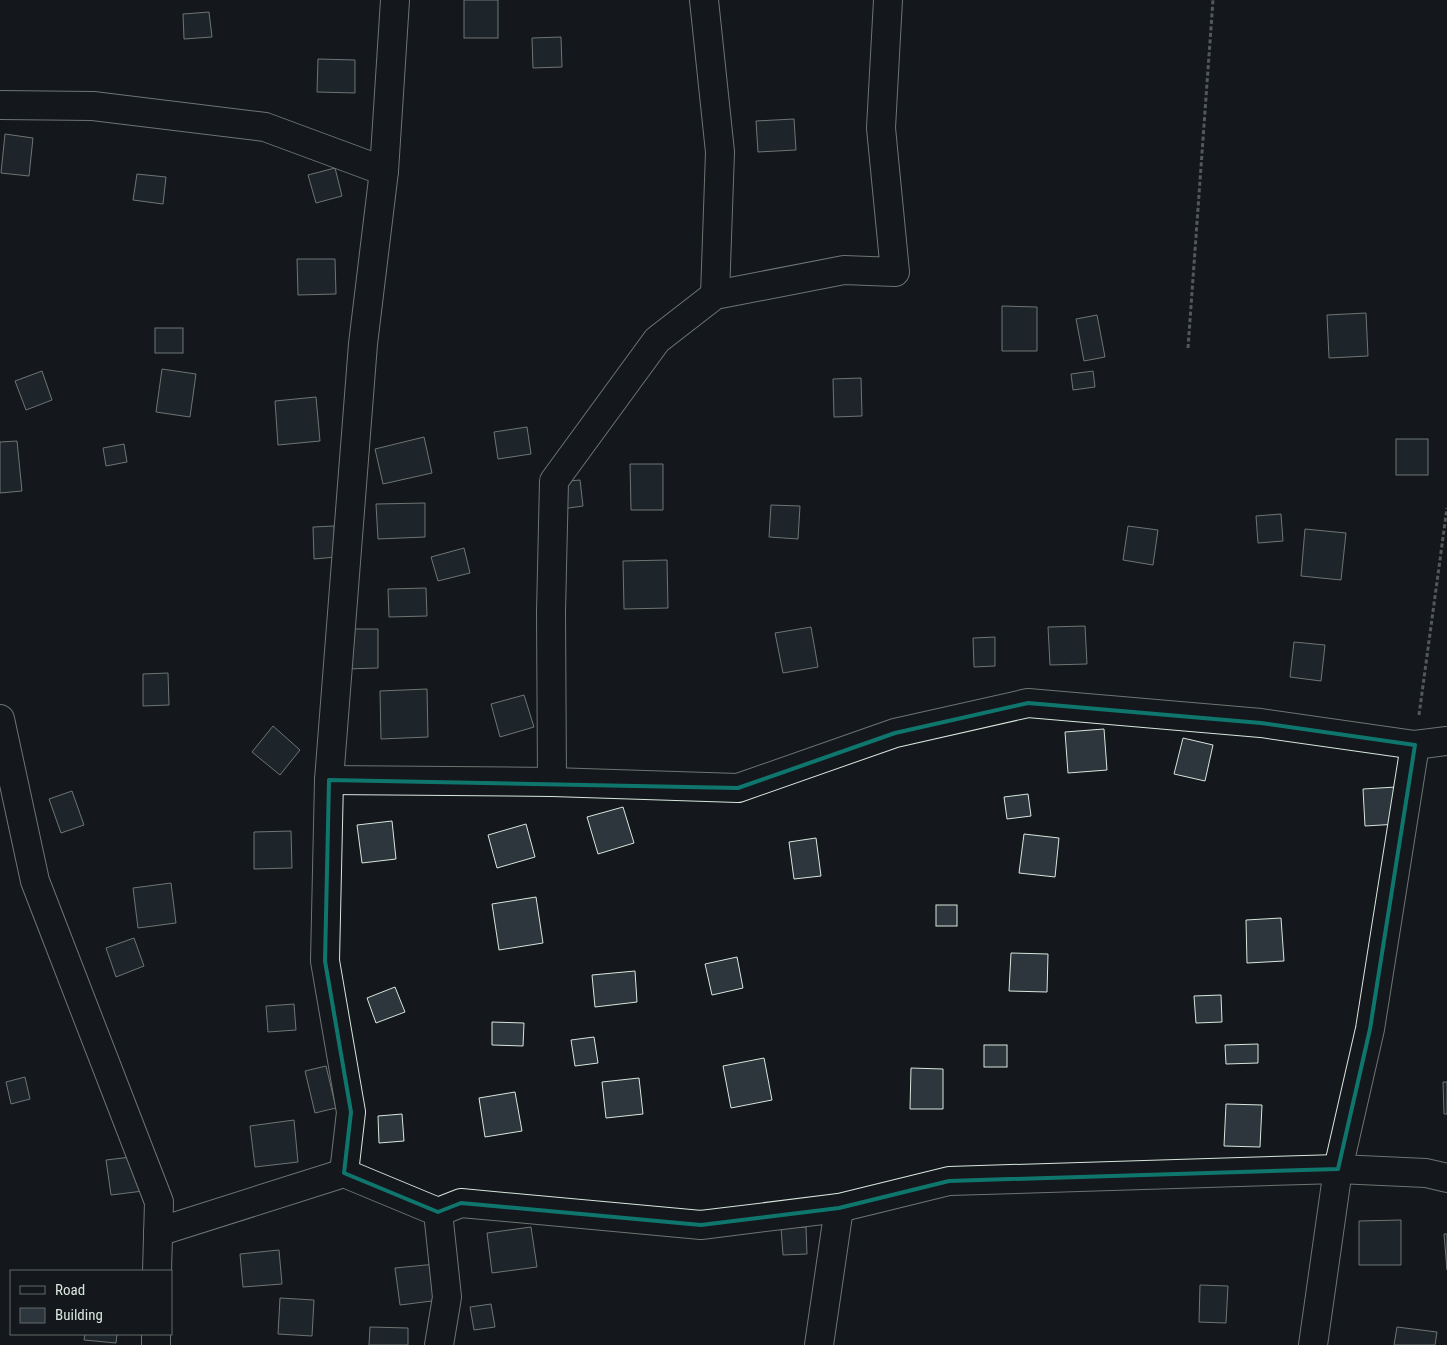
<svg xmlns="http://www.w3.org/2000/svg" width="1447" height="1345" font-family="'Roboto Condensed',sans-serif">
	<rect width="100%" height="100%" fill="#14181c"/>
	<!-- building -->
	<g fill="#2c363c" stroke="#d8e6dc">
		<rect x="464" y="0" width="34" height="38"/>
		<path d="M209 12 212 37 184 39 183 14Z"/>
		<path d="M561 37 562 67 533 68 532 38Z"/>
		<path d="M318 59 355 60V93L317 92Z"/>
		<path d="M794 119 796 150 758 152 756 121Z"/>
		<path d="M5 134 33 138 29 176 1 173Z"/>
		<path d="M335 168 342 196 316 203 308 175Z"/>
		<path d="M137 174 166 177 163 204 133 200Z"/>
		<path d="M297 259H335L336 294 298 295Z"/>
		<path d="M1002 306 1037 307V351H1002Z"/>
		<path d="M1366 313 1368 356 1329 358 1327 315Z"/>
		<path d="M1097 315 1105 357 1084 361 1076 319Z"/>
		<rect x="155" y="328" width="28" height="25"/>
		<path d="M162 369 196 374 190 417 156 412Z"/>
		<path d="M42 371 52 400 26 410 15 381Z"/>
		<path d="M1093 371 1095 387 1073 390 1071 374Z"/>
		<path d="M861 378 862 416 834 417 833 379Z"/>
		<path d="M316 397 320 441 278 445 275 401Z"/>
		<path d="M527 427 531 454 498 459 494 432Z"/>
		<path d="M424 437 432 473 383 484 375 449Z"/>
		<rect x="1396" y="439" width="32" height="36"/>
		<path d="M17 441 22 491 0 493V442Z"/>
		<path d="M124 444 127 462 106 466 103 448Z"/>
		<path d="M630 464H663V510H631Z"/>
		<path d="M580 480 583 506 562 509 559 482Z"/>
		<path d="M425 503V537L378 539 376 504Z"/>
		<path d="M771 505 800 506 798 539 769 537Z"/>
		<path d="M1281 514 1283 541 1258 543 1256 516Z"/>
		<path d="M334 526 336 557 314 559 313 527Z"/>
		<path d="M1128 526 1158 530 1153 565 1123 560Z"/>
		<path d="M1305 529 1346 533 1341 580 1301 576Z"/>
		<path d="M464 548 470 573 438 581 431 557Z"/>
		<path d="M667 560 668 608 624 609 623 561Z"/>
		<path d="M426 588 427 616 389 617 388 589Z"/>
		<path d="M1085 626 1087 664 1050 665 1048 627Z"/>
		<path d="M811 627 818 667 783 673 775 633Z"/>
		<path d="M345 629H378V668L345 669Z"/>
		<path d="M995 637V666L974 667 973 638Z"/>
		<path d="M1294 642 1325 645 1321 681 1290 677Z"/>
		<path d="M168 673 169 705 143 706V674Z"/>
		<path d="M427 689 428 737 381 739 380 691Z"/>
		<path d="M524 695 534 727 500 737 491 704Z"/>
		<path d="M273 726 300 750 280 775 252 752Z"/>
		<path d="M1104 729 1107 770 1068 773 1065 732Z"/>
		<path d="M1183 738 1213 745 1205 781 1174 774Z"/>
		<path d="M1396 787 1398 824 1365 826 1363 789Z"/>
		<path d="M72 791 84 825 61 833 49 799Z"/>
		<path d="M1028 794 1031 816 1007 819 1004 797Z"/>
		<path d="M623 807 634 843 598 854 587 817Z"/>
		<path d="M392 821 396 859 362 863 357 825Z"/>
		<path d="M526 824 535 857 497 868 488 835Z"/>
		<path d="M291 831 292 868 254 869V832Z"/>
		<path d="M1024 834 1059 838 1055 877 1019 873Z"/>
		<path d="M816 838 821 876 794 879 789 842Z"/>
		<path d="M171 883 176 923 138 928 133 888Z"/>
		<path d="M536 897 543 943 499 950 492 904Z"/>
		<rect x="936" y="905" width="21" height="21"/>
		<path d="M1281 918 1284 961 1247 963 1246 920Z"/>
		<path d="M134 938 144 966 116 977 106 948Z"/>
		<path d="M1011 953 1048 954 1047 992 1009 991Z"/>
		<path d="M737 957 743 988 712 995 705 964Z"/>
		<path d="M635 971 637 1002 595 1007 592 975Z"/>
		<path d="M395 987 405 1012 376 1023 367 998Z"/>
		<path d="M1221 995 1222 1022 1196 1023 1194 996Z"/>
		<path d="M294 1004 296 1030 268 1032 266 1006Z"/>
		<path d="M492 1022 524 1023 523 1046 492 1045Z"/>
		<path d="M594 1037 598 1063 575 1066 571 1040Z"/>
		<path d="M1258 1044V1063L1226 1064 1225 1045Z"/>
		<rect x="984" y="1045" width="23" height="22"/>
		<path d="M764 1058 772 1100 731 1108 723 1066Z"/>
		<path d="M326 1066 336 1108 315 1113 305 1071Z"/>
		<path d="M911 1068 943 1069V1109H910Z"/>
		<path d="M25 1077 30 1099 11 1104 6 1082Z"/>
		<path d="M639 1078 643 1114 606 1118 602 1082Z"/>
		<path d="M1443 1082H1447V1114H1444Z"/>
		<path d="M515 1092 522 1131 485 1137 479 1098Z"/>
		<path d="M1226 1104 1262 1105 1260 1147 1224 1146Z"/>
		<path d="M402 1114 404 1141 379 1143 378 1116Z"/>
		<path d="M294 1120 298 1162 255 1167 250 1126Z"/>
		<path d="M139 1156 143 1191 111 1195 106 1160Z"/>
		<path d="M1401 1220V1265H1359V1221Z"/>
		<path d="M531 1227 537 1267 492 1273 487 1233Z"/>
		<path d="M806 1227 807 1254 783 1255 781 1228Z"/>
		<path d="M1444 1234H1447V1270Z"/>
		<path d="M279 1250 282 1284 243 1287 240 1254Z"/>
		<path d="M436 1264 440 1300 400 1305 395 1268Z"/>
		<path d="M1200 1285 1228 1286 1226 1323 1199 1322Z"/>
		<path d="M280 1298 314 1300 312 1336 278 1334Z"/>
		<path d="M491 1304 495 1327 474 1330 470 1307Z"/>
		<path d="M370 1327 408 1328V1345H369Z"/>
		<path d="M1397 1327 1437 1332 1435 1345H1394Z"/>
		<path d="M85 1334H117L116 1343 84 1340Z"/>
	</g>
	<g fill="none" stroke-linecap="round" stroke-linejoin="round">
		<!-- street casing -->
		<g stroke="#d8e6dc" stroke-width="30">
			<g id="street">
				<path d="M704 0 720 152 715 295"/>
				<path d="M0 105 93 106 265 127 384 171"/>
				<path d="M0 719 35 881 159 1202 157 1271"/>
				<path d="M329 780 552 782 738 788 895 733 1028 703 1261 723 1415 745 1447 741"/>
				<path d="M552 782 551 612 554 481 657 340 715 295 844 270 895 272 881 128 888 0"/>
				<path d="M344 1173 351 1112 325 961 329 780 363 344 384 171 395 0"/>
				<path d="M438 1212 447 1297 439 1345"/>
				<path d="M158 1232 344 1173 438 1212 461 1203 701 1225 839 1208 949 1181 1338 1169 1426 1173 1447 1178"/>
				<path d="M156 1345V1334"/>
				<path d="M819 1345 839 1208"/>
				<path d="M1313 1345 1338 1169 1370 1029 1415 745"/>
			</g>
		</g>
		<!-- path -->
		<g stroke="#9da8a2" stroke-width="3" stroke-dasharray="4 2.5" stroke-linecap="butt">
			<path d="M1188 348 1213 0"/>
			<path d="M1419 715 1447 508"/>
		</g>
		<!-- street -->
		<use href="#street" stroke="#14181c" stroke-width="28"/>
	</g>
	<!-- marked area -->
	<path d="M0 0H1447V1345H0ZM1028 703 1261 723 1415 745 1370 1029 1338 1169 949 1181 839 1208 701 1225 461 1203 438 1212 344 1173 351 1112 325 961 329 780 738 788 895 733Z" fill="#14181c" fill-opacity=".55" fill-rule="evenodd"/>
	<path fill="none" stroke="#0f766e" stroke-width="4" stroke-linejoin="round" d="M1028 703 1261 723 1415 745 1370 1029 1338 1169 949 1181 839 1208 701 1225 461 1203 438 1212 344 1173 351 1112 325 961 329 780 738 788 895 733Z"/>
	<!-- legend -->
	<rect x="10" y="1270" width="162" height="65" fill="#14181c" stroke="#626a69"/>
	<rect x="20" y="1286" width="25" height="8" fill="#14181c" stroke="#626a69"/>
	<text x="55" y="1295" font-size="15" fill="#d8e6dc">Road</text>
	<rect x="20" y="1308" width="25" height="15" fill="#2c363c" stroke="#626a69"/>
	<text x="55" y="1320" font-size="15" fill="#d8e6dc">Building</text>
</svg>
